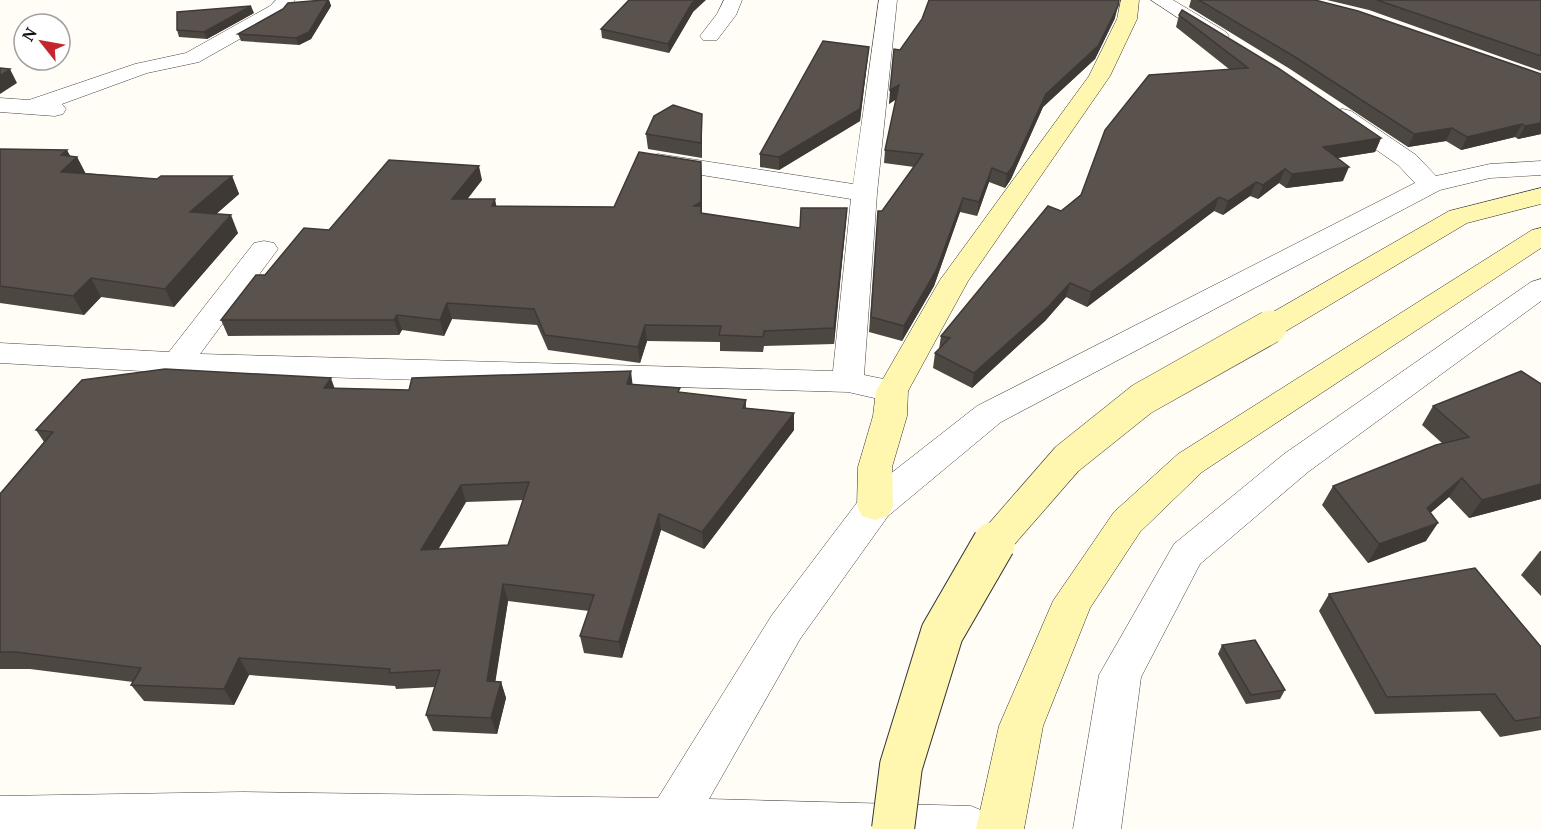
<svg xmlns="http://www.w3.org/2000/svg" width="1541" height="829" font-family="'PT Serif',serif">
	<rect width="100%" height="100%" fill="#fffdf5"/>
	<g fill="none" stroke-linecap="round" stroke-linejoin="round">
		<!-- street casing -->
		<g stroke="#444" stroke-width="1">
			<g id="street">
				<path d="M276 0H295L284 14 199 62 147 73 62 104 66 109 63 114 55 116 0 112V98L29 100 135 64 186 53 270 6Z"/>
				<path d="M724 0H742L736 15 717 40H703L700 36 717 14Z"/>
				<path d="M879 0H897L877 193 864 375 903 383 908 391 903 399 892 402 848 392 177 373 0 363V343L169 352 254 243 264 241 274 243 278 249 200 354 833 371 851 199 658 168 649 166 646 161 649 156 658 154 853 184Z"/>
				<path d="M1151 0H1173L1226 32 1229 36 1226 40H1212Z"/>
				<path d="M1343 109 1351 111 1416 155 1436 176 1490 164 1541 161V175L1490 178 1440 190 1001 422 888 516 800 639 709 799 971 806 988 813 995 829H0V796L243 792 658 798 772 615 862 496 977 406 1415 183 1398 165 1335 121 1332 116 1335 111Z"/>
				<path d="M1541 279V301L1308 472 1200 564 1141 677 1121 829H1073L1099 675 1174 544 1284 454 1531 282Z"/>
			</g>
		</g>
		<!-- secondary casing -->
		<g stroke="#333" stroke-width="1">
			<g id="secondary">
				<path d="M1121 0H1139L1137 19 1110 76 968 281 908 391 907 416 892 467 893 506 888 516 875 520 862 516 857 506 858 467 873 416 876 391 940 280 1089 76 1117 19Z"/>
				<path d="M1541 188V204L1467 223 1281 334 1270 336 1259 334 1255 327 1259 320 1449 211Z"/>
				<path d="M1541 228V248L1202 472 1140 532 1090 608 1043 726 1024 829H976L999 726 1053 601 1114 512 1178 454 1532 230Z"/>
			</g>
		</g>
		<!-- street -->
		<use href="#street" fill="#fff" fill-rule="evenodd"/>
		<!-- secondary -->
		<use href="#secondary" fill="#fff6b0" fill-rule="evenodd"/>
		<!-- secondary-bridge-far1 casing -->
		<g stroke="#333" stroke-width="34" stroke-linecap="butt">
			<path id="secondary-bridge-far1" d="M992 545 1067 459 1142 399 1270 327"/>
		</g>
		<!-- secondary-bridge casing -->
		<g stroke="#333" stroke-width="44" stroke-linecap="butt">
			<path id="secondary-bridge" d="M893 829 901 766 942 633 994 543"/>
		</g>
		<!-- secondary-bridge-far1 -->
		<use href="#secondary-bridge-far1" stroke="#fff6b0" stroke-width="33"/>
		<!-- secondary-bridge -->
		<use href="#secondary-bridge" stroke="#fff6b0" stroke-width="42"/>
	</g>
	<!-- wall -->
	<g fill="#4d4742" fill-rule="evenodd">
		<path d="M329 0 331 6 311 39 299 45 241 41 238 34Z"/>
		<path d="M1191 0H1315L1541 74V134L1518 139 1515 137 1461 150 1446 141 1408 147 1290 69 1189 7Z"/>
		<path d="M1327 0H1541V71L1369 10Z"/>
		<path d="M693 12 669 53 602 38 601 29Z"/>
		<path d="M254 13 207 39 179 37 177 30Z"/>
		<path d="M1179 15 1381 138 1375 152 1337 158 1343 181 1286 188 1279 183 1258 199 1250 196 1223 215 1214 211 1087 307 1066 297 1045 321 972 388 933 368 935 353 939 349 941 336 1061 211 1229 69 1176 27Z"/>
		<path d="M1115 18 1095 59 1043 107 1011 179 1005 188 989 182 977 216 960 212 934 286 902 341 869 332 878 211H882L914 167 884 163 885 150 896 99 889 104 900 50Z"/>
		<path d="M869 47 860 121 779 170 760 167V154Z"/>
		<path d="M702 128V158L648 149 646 134Z"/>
		<path d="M0 149 77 157 85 173 157 179 232 176 239 194 216 214 238 233 174 307 101 297 84 315 0 303Z"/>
		<path d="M701 162 702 213 800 228 847 208 834 344 764 346 763 352 720 351V342L647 341 640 363 548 350 537 325 452 319 444 336 402 330 399 335 228 336 221 320 329 230 482 180 467 199 496 206 614 207Z"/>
		<path d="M632 384 680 392 746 400V408L794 413V430L704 549 661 530 622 658 584 653 580 636 589 611 508 601 495 681 501 682 506 698 497 734 433 731 426 715 435 687 396 689 395 686 249 675 234 705 144 701 131 685 133 682 30 669H0V494L44 442 36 430 335 389 409 390ZM524 500 508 545 438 549 466 502Z"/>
		<path d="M1433 406 1541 499 1469 518 1449 497 1430 513 1426 541 1368 563 1322 505 1333 486 1443 444 1422 425Z"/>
		<path d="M1540 551H1541V596L1521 575Z"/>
		<path d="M1329 594 1541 647V730L1500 737 1480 711 1375 714 1319 611Z"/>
		<path d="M1222 645 1285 690 1280 699 1246 704 1218 654Z"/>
	</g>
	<!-- shaded-wall -->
	<g fill="#3f3936">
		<path d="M329 0 331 6 311 39 299 45 296 38Z"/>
		<path d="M696 0H706L693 12 669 53 668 44 692 3Z"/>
		<path d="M251 6 254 13 207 39 204 32Z"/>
		<path d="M1118 6 1115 18 1095 59 1043 107 1011 179 1005 188 1007 174 1046 94Z"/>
		<path d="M869 47 860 121 779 170V157Z"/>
		<path d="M10 69 17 83 0 94V76Z"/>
		<path d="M899 85 898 98 889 104 890 90Z"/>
		<path d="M702 114V158L701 143Z"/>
		<path d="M1541 123V134L1518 139 1525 126Z"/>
		<path d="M1522 124 1515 137 1461 150 1467 137Z"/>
		<path d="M1452 128 1446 141 1408 147 1414 134Z"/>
		<path d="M1381 138 1375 152 1318 161 1323 147Z"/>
		<path d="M67 150 73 161 77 157 86 174 61 172V155Z"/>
		<path d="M701 162 702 177V228L694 206Z"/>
		<path d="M479 166 482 180 456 214 452 199Z"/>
		<path d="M1349 167 1343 181 1286 188 1292 174Z"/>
		<path d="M992 168 989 182 977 216 979 202Z"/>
		<path d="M1285 169 1279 183 1258 199 1263 185Z"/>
		<path d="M232 176 239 194 198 230 190 212Z"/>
		<path d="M1256 182 1250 196 1223 215 1228 201Z"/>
		<path d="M1219 197 1214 211 1087 307 1091 292Z"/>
		<path d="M963 198 960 212 934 286 902 341 904 326Z"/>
		<path d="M495 199 498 214 492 206Z"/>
		<path d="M847 208 846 223 834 344V328Z"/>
		<path d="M231 215 238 233 174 307 165 289Z"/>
		<path d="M91 278 101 297 84 315 73 296Z"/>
		<path d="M1070 283 1066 297 1045 321 972 388 974 373Z"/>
		<path d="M447 303 452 319 444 336 440 320Z"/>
		<path d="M397 315 402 330 399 335 394 320Z"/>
		<path d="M645 325 647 341 640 363 638 347Z"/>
		<path d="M631 371 633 388 627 384Z"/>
		<path d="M331 378 337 395 324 388Z"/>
		<path d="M794 413V430L704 549 702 532Z"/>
		<path d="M1462 478 1449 497 1414 527 1427 508Z"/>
		<path d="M1541 484V499L1469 518 1482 500Z"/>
		<path d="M461 485 466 502 428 567 421 550Z"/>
		<path d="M659 514 661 530 622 658 619 642Z"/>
		<path d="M1438 523 1426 541 1368 563 1379 544Z"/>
		<path d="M503 584 508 601 493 697 487 681Z"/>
		<path d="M239 658 249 675 234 705 224 689Z"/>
		<path d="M501 682 506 698 497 734 491 718Z"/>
	</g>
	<!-- building -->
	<g fill="#5a524d" stroke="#3f3936" stroke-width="1.5" fill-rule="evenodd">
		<path d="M323 0H328L309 32 296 38 238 34 283 9 288 3Z"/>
		<path d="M629 0H696L692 3 668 44 601 29Z"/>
		<path d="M929 0H1119L1118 6 1098 46 1046 94 1013 166 1007 174 992 168 979 202 963 198 936 271 904 326 871 317 878 211H882L923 154 885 150 899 85 890 90 894 49 900 50 922 19Z"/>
		<path d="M1199 0H1315L1358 11 1541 74V123L1525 126 1522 124 1467 137 1452 128 1414 134 1295 57Z"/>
		<path d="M1377 0H1541V56Z"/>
		<path d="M251 6 204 32 177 30V12Z"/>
		<path d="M1182 10 1278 68 1381 138 1323 147 1349 167 1292 174 1285 169 1263 185 1256 182 1228 201 1219 197 1091 292 1070 283 1049 306 974 373 935 353 950 338 941 336 1048 206 1061 211 1081 195 1105 130 1149 75 1248 68 1179 15Z"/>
		<path d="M823 41 869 47 860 109 779 157 760 154Z"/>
		<path d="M0 68 10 69 0 76Z"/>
		<path d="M673 105 702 114 701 143 646 134 654 116Z"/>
		<path d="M0 149 67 150 61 155 77 157 61 172 157 179 161 176H232L190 212 231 215 165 289 91 278 73 296 0 286Z"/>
		<path d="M639 152 701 162V202L694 206H701V213L800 228 801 208H847L834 328 764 331 763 337 719 335 721 326 645 325 638 347 545 335 534 309 447 303 440 320 397 315 394 320H221L256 275H265L304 228 329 230 389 160 479 166 452 199H495L492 206 614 207Z"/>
		<path d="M165 369 331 378 324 388 409 390 412 378 631 371 627 384 680 388 678 392 746 400 743 408 794 413 702 532 659 514 619 642 580 636 594 595 503 584 487 681 501 682 491 718 426 715 440 670 389 673 390 669 239 658 224 689 131 685 141 668 16 652H0V494L53 432 36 430 82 380ZM529 482 508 545 421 550 461 485Z"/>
		<path d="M1521 371 1541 384V484L1482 500 1462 478 1427 508 1438 523 1379 544 1333 486 1436 445 1469 437 1433 406Z"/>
		<path d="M1475 568 1541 647V717L1515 721 1495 694 1387 697 1329 594Z"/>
		<path d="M1255 640 1285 690 1251 695 1222 645Z"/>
	</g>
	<!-- north arrow -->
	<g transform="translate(42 42) rotate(301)"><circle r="28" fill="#ffffff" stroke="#a0a0a0" stroke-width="1.5"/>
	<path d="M0-4.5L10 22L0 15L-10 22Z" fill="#c4262e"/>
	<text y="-9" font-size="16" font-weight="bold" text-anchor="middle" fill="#111111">N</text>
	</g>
</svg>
